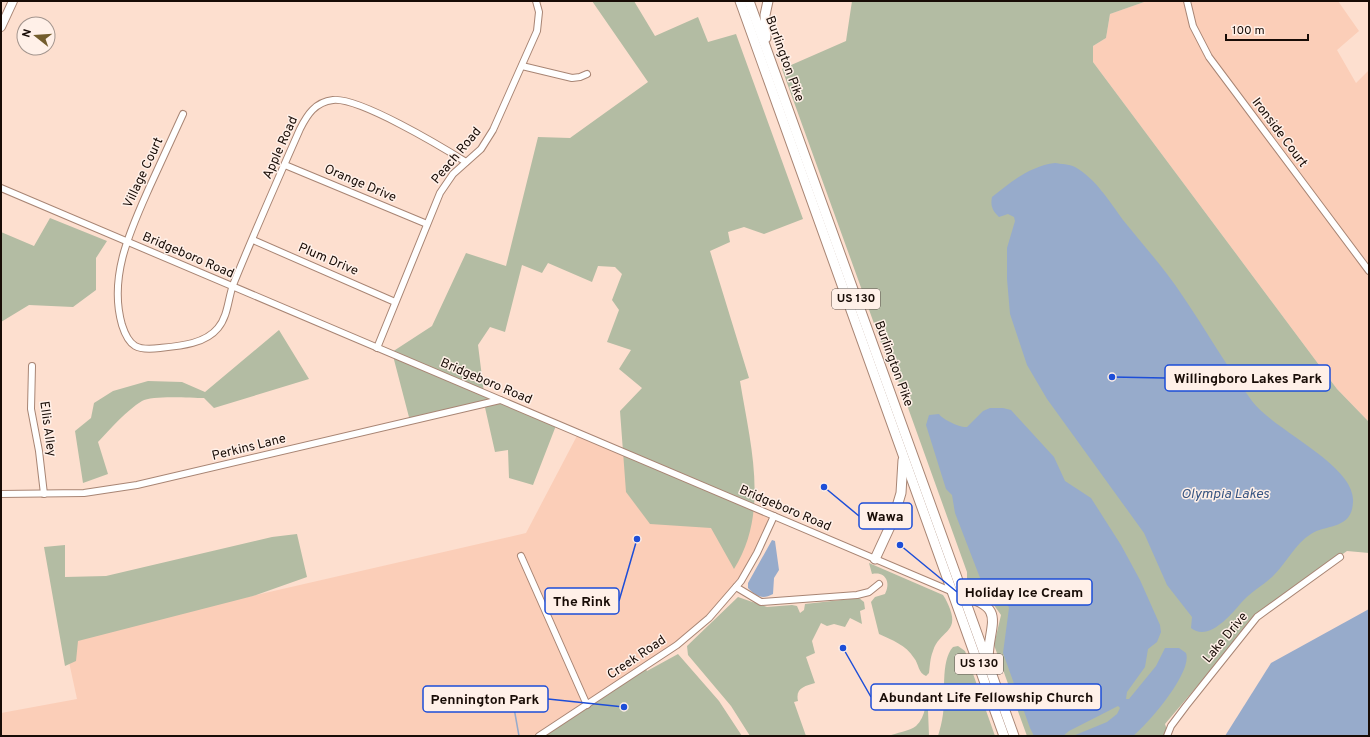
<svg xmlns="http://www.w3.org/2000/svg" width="1370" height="737" font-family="Overpass,sans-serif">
	<rect width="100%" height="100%" fill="#fddfcf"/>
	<!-- built -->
	<g fill="#fbceb8">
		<path d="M1147 1H1182L1192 4V1H1338L1359 31 1337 50 1356 83 1369 70V422L1337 389 1093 62V46L1106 38 1110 14Z"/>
		<path d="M579 432 774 516 752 562 727 600 694 632 538 736H1V713L77 699 64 639 526 533Z"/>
	</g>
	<!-- green -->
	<g fill="#b3bca3">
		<path d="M592 1H634L655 36 698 17 708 42 736 34 803 219 764 234 744 227 728 232 730 242 710 251 749 378 740 381C750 443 770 512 734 569L711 528 650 524 626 492 620 411 642 388 619 369 631 350 607 342 619 310 612 300 622 274 615 267 598 266 592 282 548 263 542 273 522 265 505 332 490 327 478 345 484 393 557 423 533 485 509 478 508 450 495 452 484 403 410 421 392 352 432 326 466 253 506 266 538 137 570 138 648 82Z"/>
		<path d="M852 1H1147L1110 14 1106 38 1093 46V62L1337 389 1369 422V553L1347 551 1260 612 1165 724 1167 730 1164 736H1027L994 645 1001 615 991 601 967 588V572L893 366 889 365 782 69 846 41Z"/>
		<path d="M50 218 107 241 96 258V290L73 307 29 305 1 322V232L34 246Z"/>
		<path d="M279 330 309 379 214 408 204 398C191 398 152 395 142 401 127 410 110 429 98 442L108 474 83 483 75 431 91 418 94 403 113 391 148 381 182 382 205 392Z"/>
		<path d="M297 534 307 577 253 596 78 641 76 661 65 666 44 547 65 545V577L106 576 272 537Z"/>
		<path d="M869 563 943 595C946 599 948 604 950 609 959 633 939 631 933 651 930 658 930 666 929 673L926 676C918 673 919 664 914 658 906 645 892 640 879 634L871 602 875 597 885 594C891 583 886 571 872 574Z"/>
		<path d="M738 597 767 607 792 605 797 606 800 613 804 610 805 604 859 598 864 602 865 609 860 611 862 624 850 618 845 627 834 624 827 626 821 623 812 641 815 653 806 657 815 683C805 686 795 688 798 701L794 702 806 736H750L731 706 688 655 687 646Z"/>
		<path d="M958 646 965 651 995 736H938C940 729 942 722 943 714 946 697 940 661 953 647Z"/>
		<path d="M678 654 719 701 742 736H539L644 666 647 671Z"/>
		<path d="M927 685 929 736H888C896 733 910 731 916 726 926 717 928 699 924 686Z"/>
	</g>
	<!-- water -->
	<g fill="#97abcb">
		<path d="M1055 163C1061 164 1069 164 1075 167 1095 178 1110 202 1123 220 1143 245 1165 269 1182 295 1206 330 1227 367 1252 401 1273 430 1356 465 1353 502 1352 530 1326 524 1311 534 1295 544 1287 562 1274 575 1264 585 1250 592 1241 603 1230 616 1208 642 1191 628L1192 617 1167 585 1144 533 1047 399 1027 365 1010 314 1007 279V248L1015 221 1014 217 1008 214 999 217C993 211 990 206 992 197 1011 182 1030 166 1055 163Z"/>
		<path d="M990 408H1003L1011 410 1054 457 1065 481 1091 498 1121 545 1140 580 1160 625 1161 632 1157 642 1148 649 1145 667 1127 692 1126 699H1129L1156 666 1165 648H1179L1186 653C1193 672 1148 724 1133 736H1073L1107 722 1117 714 1120 708 1118 706 1069 731 1063 736H1034L1030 728 1003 653 1009 608 1006 601 982 583 955 513 952 495 946 489 926 425 929 415 939 414C942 419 960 428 967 427L983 411Z"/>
		<path d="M772 540 775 541 779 570 774 578 773 594C762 600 756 596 748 588V583Z"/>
		<path d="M1369 609V736H1225L1271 663Z"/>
	</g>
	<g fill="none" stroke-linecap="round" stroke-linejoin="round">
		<!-- stream -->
		<path stroke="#97abcb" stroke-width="1.5" d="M514 708 519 736"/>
		<!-- minor casing -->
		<g stroke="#a88574" stroke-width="8">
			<g id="minor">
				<path d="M1187 1 1193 26 1209 57 1369 271"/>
				<path d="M522 66 572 78 580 77 587 74"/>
				<path d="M183 114C172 138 161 162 150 186 131 229 108 276 122 325 129 347 137 351 160 348 180 346 205 344 218 328 228 316 228 299 233 285 254 233 277 181 300 129 307 115 315 102 333 100 359 97 442 147 466 162"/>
				<path d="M285 165 427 224"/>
				<path d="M1 188 953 592"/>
				<path d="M253 240 395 302"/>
				<path d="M377 348 440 193 453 174 481 149 493 130 537 31 539 12 536 1"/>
				<path d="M32 366 31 409 39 451 44 494"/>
				<path d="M1 494 84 493 137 485 500 400"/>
				<path d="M521 556 587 705"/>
				<path d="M736 587 761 602 857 595 869 592 879 584"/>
				<path d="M539 736 677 645 709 618 741 581 757 553 774 516"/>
				<path d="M1167 736 1171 726 1186 706 1257 617 1340 557"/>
			</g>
		</g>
		<!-- major casing -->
		<g stroke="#a88574" stroke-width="10">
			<path id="major" d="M1 27 13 1"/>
		</g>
		<!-- highway casing -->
		<g stroke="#a88574" stroke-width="11">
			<g id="highway">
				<path d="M740 1 1004 736"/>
				<path d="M749 1 1014 736"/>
				<path d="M766 38 765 15 768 1"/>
				<path d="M875 559 893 520 901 493 903 460"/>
				<path d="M963 596C1007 608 989 623 988 659"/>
			</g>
		</g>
		<!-- minor -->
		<use href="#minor" stroke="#fff" stroke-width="6"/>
		<!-- major -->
		<use href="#major" stroke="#fff" stroke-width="8"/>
		<!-- highway -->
		<use href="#highway" stroke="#fff" stroke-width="9"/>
	</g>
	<g text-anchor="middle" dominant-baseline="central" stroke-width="3" stroke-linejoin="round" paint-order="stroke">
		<!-- shield labels -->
		<g fill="#fff0e8" stroke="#5d504a" stroke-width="1">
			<rect x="832" y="289" width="48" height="20" rx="3"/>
			<rect x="955" y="654" width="48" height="20" rx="3"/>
		</g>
		<g font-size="12" font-weight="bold" fill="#180c06">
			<text x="856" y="299">US 130</text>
			<text x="979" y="664">US 130</text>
		</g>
		<!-- street labels -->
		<g font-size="13" fill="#180c06" stroke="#fff0e8">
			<text transform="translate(784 59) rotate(70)">Burlington Pike</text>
			<text transform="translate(1279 133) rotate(53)">Ironside Court</text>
			<text transform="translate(281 148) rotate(-66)">Apple Road</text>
			<text transform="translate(457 156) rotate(-50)">Peach Road</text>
			<text transform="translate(144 173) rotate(-65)">Village Court</text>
			<text transform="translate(360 184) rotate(23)">Orange Drive</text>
			<text transform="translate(188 256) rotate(23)">Bridgeboro Road</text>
			<text transform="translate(328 260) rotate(23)">Plum Drive</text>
			<text transform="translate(893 364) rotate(70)">Burlington Pike</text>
			<text transform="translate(486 382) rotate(23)">Bridgeboro Road</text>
			<text transform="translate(47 429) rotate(82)">Ellis Alley</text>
			<text transform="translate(249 448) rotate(-14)">Perkins Lane</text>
			<text transform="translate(785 509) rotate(23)">Bridgeboro Road</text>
			<text transform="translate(1226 638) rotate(-50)">Lake Drive</text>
			<text transform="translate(637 658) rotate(-34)">Creek Road</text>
		</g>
		<!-- water labels -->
		<g font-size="14" font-style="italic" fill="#395582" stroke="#fff0e8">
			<text x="1225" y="494">Olympia Lakes</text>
		</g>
	</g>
	<!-- callouts -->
	<path fill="none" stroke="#1d4ed8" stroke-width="1.5" d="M1112 377L1165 378M824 487L859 516M900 545L957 592M637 539L619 601M843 648L871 697M624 707L548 699"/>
	<g fill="#1d4ed8" stroke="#fff0e8" stroke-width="1.5">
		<circle cx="1112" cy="377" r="4"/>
		<circle cx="824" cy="487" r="4"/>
		<circle cx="900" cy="545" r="4"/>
		<circle cx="637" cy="539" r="4"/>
		<circle cx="843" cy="648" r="4"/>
		<circle cx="624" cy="707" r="4"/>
	</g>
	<g fill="#fff0e8" stroke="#1d4ed8" stroke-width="1.5">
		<rect x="1165" y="365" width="165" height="26" rx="4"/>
		<rect x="859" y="503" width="53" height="26" rx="4"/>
		<rect x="957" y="579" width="135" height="26" rx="4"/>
		<rect x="545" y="588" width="74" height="26" rx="4"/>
		<rect x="871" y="684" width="230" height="26" rx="4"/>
		<rect x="423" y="686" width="125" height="26" rx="4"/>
	</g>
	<g font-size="14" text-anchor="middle" font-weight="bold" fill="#180c06">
		<text x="1248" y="383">Willingboro Lakes Park</text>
		<text x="885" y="521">Wawa</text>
		<text x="1024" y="597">Holiday Ice Cream</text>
		<text x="582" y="606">The Rink</text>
		<text x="986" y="702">Abundant Life Fellowship Church</text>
		<text x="485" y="704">Pennington Park</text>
	</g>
	<!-- border -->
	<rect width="1370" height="737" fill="none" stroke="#180c06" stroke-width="4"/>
	<!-- north arrow -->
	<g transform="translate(36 36) rotate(287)"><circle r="19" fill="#fff0e8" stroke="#a3958e"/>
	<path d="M0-3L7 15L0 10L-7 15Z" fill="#735c2c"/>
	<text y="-6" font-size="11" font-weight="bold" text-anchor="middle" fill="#180c06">N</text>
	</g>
	<!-- scale -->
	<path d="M1226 34v6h82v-6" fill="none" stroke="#180c06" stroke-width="2"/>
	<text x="1232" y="34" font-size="12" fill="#180c06" stroke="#fff0e8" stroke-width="3" paint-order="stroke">100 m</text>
</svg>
